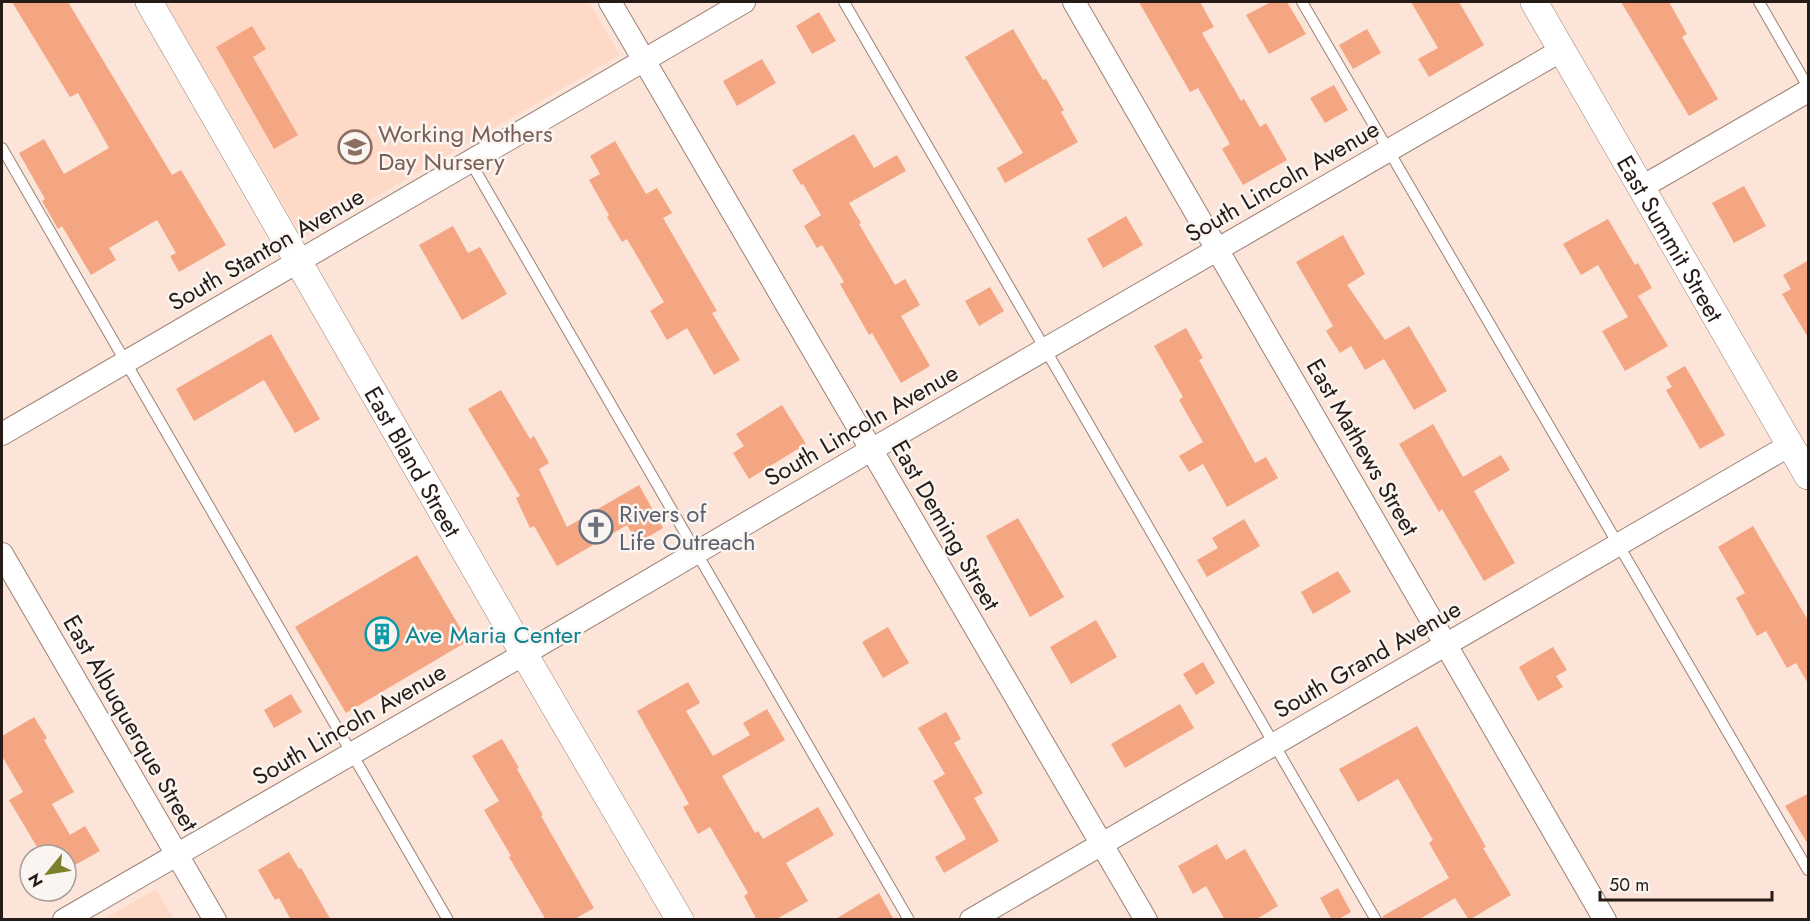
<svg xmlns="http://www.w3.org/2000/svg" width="1810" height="921" font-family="Jost,sans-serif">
	<rect width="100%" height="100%" fill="#fce4d9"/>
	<!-- built -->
	<g fill="#ffd9c8">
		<path d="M165 2H589L620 55 303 239Z"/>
		<path d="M156 889 174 919H104Z"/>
	</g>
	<!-- building -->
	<g fill="#f4a683">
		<path d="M12 2H68L172 175 181 170 226 245 179 272 170 256 176 253 157 220 109 248 116 260 91 275 62 226 58 229 42 201 45 199 19 153 44 139 64 174 109 148 78 93 70 97Z"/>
		<path d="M1139 2H1200L1214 27 1202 33 1241 101 1244 99 1260 127 1266 123 1287 160 1243 185 1222 149 1230 144 1198 88 1190 92Z"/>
		<path d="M1271 2H1287L1306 34 1269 54 1246 15Z"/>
		<path d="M1411 2H1459L1484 45 1429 77 1418 59 1438 48Z"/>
		<path d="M1621 2H1669L1687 34 1682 37 1718 99 1689 116Z"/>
		<path d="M819 12 836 41 812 54 796 26Z"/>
		<path d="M252 26 266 49 253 57 298 135 274 149 216 47Z"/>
		<path d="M1013 29 1043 80 1046 79 1064 110 1061 112 1078 142 1005 183 997 168 1023 153 965 57Z"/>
		<path d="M1367 29 1381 53 1353 69 1339 45Z"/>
		<path d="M762 59 776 83 737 106 723 81Z"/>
		<path d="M1334 85 1348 110 1325 123 1310 98Z"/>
		<path d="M854 134 874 168 897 155 906 171 849 203 861 223 859 224 895 285 905 279 920 305 901 316 930 366 901 383 872 333 869 335 840 284 844 282 822 245 817 248 804 226 821 215 803 184 801 185 792 170Z"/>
		<path d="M615 141 646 194 657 188 672 213 663 218 717 311 712 313 740 360 714 375 687 328 667 340 650 311 664 302 627 239 622 242 607 217 609 215 589 180 600 174 590 156Z"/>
		<path d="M1744 186 1766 226 1734 243 1712 203Z"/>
		<path d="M1126 216 1143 245 1103 268 1087 239Z"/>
		<path d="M1608 219 1635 265 1638 263 1652 288 1638 296 1668 346 1625 371 1602 331 1628 317 1598 265 1581 275 1563 244Z"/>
		<path d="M453 226 468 253 480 247 507 294 462 320 419 245Z"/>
		<path d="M1343 235 1365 274 1347 285 1385 340 1409 326 1447 391 1414 410 1384 359 1365 370 1351 346 1340 353 1326 331 1333 326 1296 262Z"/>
		<path d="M1809 260V339L1782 294 1791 289 1783 275Z"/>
		<path d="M990 287 1004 311 979 326 965 301Z"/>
		<path d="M1186 328 1203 358 1199 360 1255 463 1266 457 1278 478 1227 507 1203 464 1189 472 1179 456 1203 442 1179 400 1183 397 1154 346Z"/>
		<path d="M271 334 320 419 295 433 264 380 194 421 176 389Z"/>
		<path d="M1685 366 1725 435 1700 449 1666 390 1672 387 1666 377Z"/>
		<path d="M501 390 530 439 534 436 549 463 539 469 567 527 639 485 663 528 638 543 627 525 557 566 534 526 530 528 516 498 520 496 468 409Z"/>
		<path d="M782 405 806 444 749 479 733 453 744 446 736 434Z"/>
		<path d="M1433 424 1463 477 1501 455 1510 470 1474 491 1515 563 1484 581 1442 509 1439 512 1399 444Z"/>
		<path d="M1018 518 1064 597 1030 617 986 536Z"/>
		<path d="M1244 519 1260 546 1207 577 1197 560 1218 548 1212 538Z"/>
		<path d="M1753 526 1809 622V685L1796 663 1787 668 1766 631 1757 636 1736 598 1745 593 1718 547Z"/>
		<path d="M417 555 468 641 346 713 295 627Z"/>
		<path d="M1338 571 1351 592 1313 614 1301 592Z"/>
		<path d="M1096 620 1117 657 1071 684 1050 647Z"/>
		<path d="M888 627 909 663 883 678 862 642Z"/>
		<path d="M1553 647 1567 670 1556 676 1563 687 1538 701 1519 667Z"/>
		<path d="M1203 662 1215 683 1196 695 1183 674Z"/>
		<path d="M688 682 700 703 686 711 713 756 750 735 743 723 767 709 785 740 722 776 755 833 758 831 763 839 818 807 834 835 786 863 808 901 775 920H757L744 896 748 893 710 827 698 834 683 807 689 804 637 711Z"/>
		<path d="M291 694 302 712 274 728 264 710Z"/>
		<path d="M1180 704 1194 728 1125 768 1111 744Z"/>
		<path d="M946 712 961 739 954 743 983 793 974 798 999 841 944 873 935 857 966 839 933 781 945 774 918 728Z"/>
		<path d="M34 717 47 738 44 740 74 792 52 804 70 835 85 826 100 851 66 870V855H35L40 852 9 800 23 792 2 756V736Z"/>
		<path d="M1417 726 1486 847 1483 848 1511 895 1469 920 1455 898 1418 920H1383V916L1449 878 1429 843 1433 840 1398 779 1358 802 1339 769Z"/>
		<path d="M502 739 519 768 517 769 543 815 541 816 594 908 573 920H546L509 857 511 856 484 810 499 801 472 756Z"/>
		<path d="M1809 793V846L1785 806Z"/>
		<path d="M1217 844 1226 860 1245 849 1278 906 1255 920H1225L1206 886 1193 894 1178 866Z"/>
		<path d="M289 852 299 869 301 868 331 920H291L279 898 275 900 258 870Z"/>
		<path d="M1338 888 1351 912 1337 920H1332L1320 898Z"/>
		<path d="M879 893 894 920H834Z"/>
	</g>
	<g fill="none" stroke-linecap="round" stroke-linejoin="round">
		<!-- service casing -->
		<g stroke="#9c8175" stroke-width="12">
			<g id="service">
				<path d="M844 2 1376 920"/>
				<path d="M1302 2 1808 870"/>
				<path d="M1759 2 1808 87"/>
				<path d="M2 148 448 920"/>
				<path d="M470 161 909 920"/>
			</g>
		</g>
		<!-- minor casing -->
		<g stroke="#9c8175" stroke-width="24">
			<g id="minor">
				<path d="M610 2 1146 920"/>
				<path d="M1074 2 1605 920"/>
				<path d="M1642 187 1808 91"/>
				<path d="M2 434 744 2"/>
				<path d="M2 554 215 920"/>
				<path d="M64 920 524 654 871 450 1562 50"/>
				<path d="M971 920 1790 445"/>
			</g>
		</g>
		<!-- tertiary casing -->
		<g stroke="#9c8175" stroke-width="28">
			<g id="tertiary">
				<path id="s1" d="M149 2 524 654 680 920"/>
				<path id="s2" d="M1534 2 1808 476"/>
			</g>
		</g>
		<!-- service -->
		<use href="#service" stroke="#fff" stroke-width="10"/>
		<!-- minor -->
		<use href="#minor" stroke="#fff" stroke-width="22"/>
		<!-- tertiary -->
		<use href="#tertiary" stroke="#fff" stroke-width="27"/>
	</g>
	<!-- icons -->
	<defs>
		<g id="school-ring" transform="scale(1.725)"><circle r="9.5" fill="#fbf5f2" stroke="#8d6e63" stroke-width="1.5"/><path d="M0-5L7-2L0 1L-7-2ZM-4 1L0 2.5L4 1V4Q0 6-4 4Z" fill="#8d6e63"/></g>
		<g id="church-ring" transform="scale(1.725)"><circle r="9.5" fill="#fbf5f2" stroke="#6b7280" stroke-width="1.5"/><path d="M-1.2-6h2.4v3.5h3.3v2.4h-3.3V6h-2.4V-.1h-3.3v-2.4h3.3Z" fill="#6b7280"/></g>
		<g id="building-ring" transform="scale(1.725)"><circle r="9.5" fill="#fbf5f2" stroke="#0f9aa8" stroke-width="1.5"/><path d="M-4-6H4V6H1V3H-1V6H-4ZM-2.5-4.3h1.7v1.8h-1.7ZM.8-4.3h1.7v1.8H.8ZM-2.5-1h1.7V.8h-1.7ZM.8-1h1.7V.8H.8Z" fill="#0f9aa8"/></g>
	</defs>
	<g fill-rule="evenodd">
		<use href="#school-ring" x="355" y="147"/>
		<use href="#church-ring" x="596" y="527"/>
		<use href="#building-ring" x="382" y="634"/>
	</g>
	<g text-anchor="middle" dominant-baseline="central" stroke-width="5" stroke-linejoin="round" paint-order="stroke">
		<!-- education labels -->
		<g font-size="24" fill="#785e54" stroke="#fbf5f2" text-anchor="start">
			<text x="378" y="133">Working Mothers<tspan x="378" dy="28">Day Nursery</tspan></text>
		</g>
		<!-- street labels -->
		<g font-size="24" fill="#261b17" stroke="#fbf5f2">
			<text transform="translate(1282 181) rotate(-30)">South Lincoln Avenue</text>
			<text stroke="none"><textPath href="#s2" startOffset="273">East Summit Street</textPath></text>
			<text transform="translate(266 249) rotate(-30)">South Stanton Avenue</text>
			<text transform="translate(861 425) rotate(-30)">South Lincoln Avenue</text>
			<text transform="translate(1363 447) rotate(60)">East Mathews Street</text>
			<text stroke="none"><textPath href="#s1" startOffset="530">East Bland Street</textPath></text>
			<text transform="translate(946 525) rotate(60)">East Deming Street</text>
			<text transform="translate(1367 659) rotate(-30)">South Grand Avenue</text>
			<text transform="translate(131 723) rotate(60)">East Albuquerque Street</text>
			<text transform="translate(349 724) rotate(-30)">South Lincoln Avenue</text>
		</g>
		<!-- worship labels -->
		<g font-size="24" fill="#5b616d" stroke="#fbf5f2" text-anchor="start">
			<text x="619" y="513">Rivers of<tspan x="619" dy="28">Life Outreach</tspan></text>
		</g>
		<!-- culture labels -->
		<g font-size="24" fill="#0d838f" stroke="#fbf5f2" text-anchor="start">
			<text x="405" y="634">Ave Maria Center</text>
		</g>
	</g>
	<!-- border -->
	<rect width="1810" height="921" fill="none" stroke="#261b17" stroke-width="6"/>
	<!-- north arrow -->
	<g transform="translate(48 873) rotate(240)"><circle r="28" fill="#fbf5f2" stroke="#a69e9a" stroke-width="1.5"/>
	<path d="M0-4.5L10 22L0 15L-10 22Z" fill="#7a802b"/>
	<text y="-9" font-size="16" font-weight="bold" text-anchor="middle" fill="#261b17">N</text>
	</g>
	<!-- scale -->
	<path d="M1600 891v9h172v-9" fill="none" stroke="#261b17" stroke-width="3"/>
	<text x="1609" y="891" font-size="18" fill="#261b17" stroke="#fbf5f2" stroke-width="4.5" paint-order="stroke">50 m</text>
</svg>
